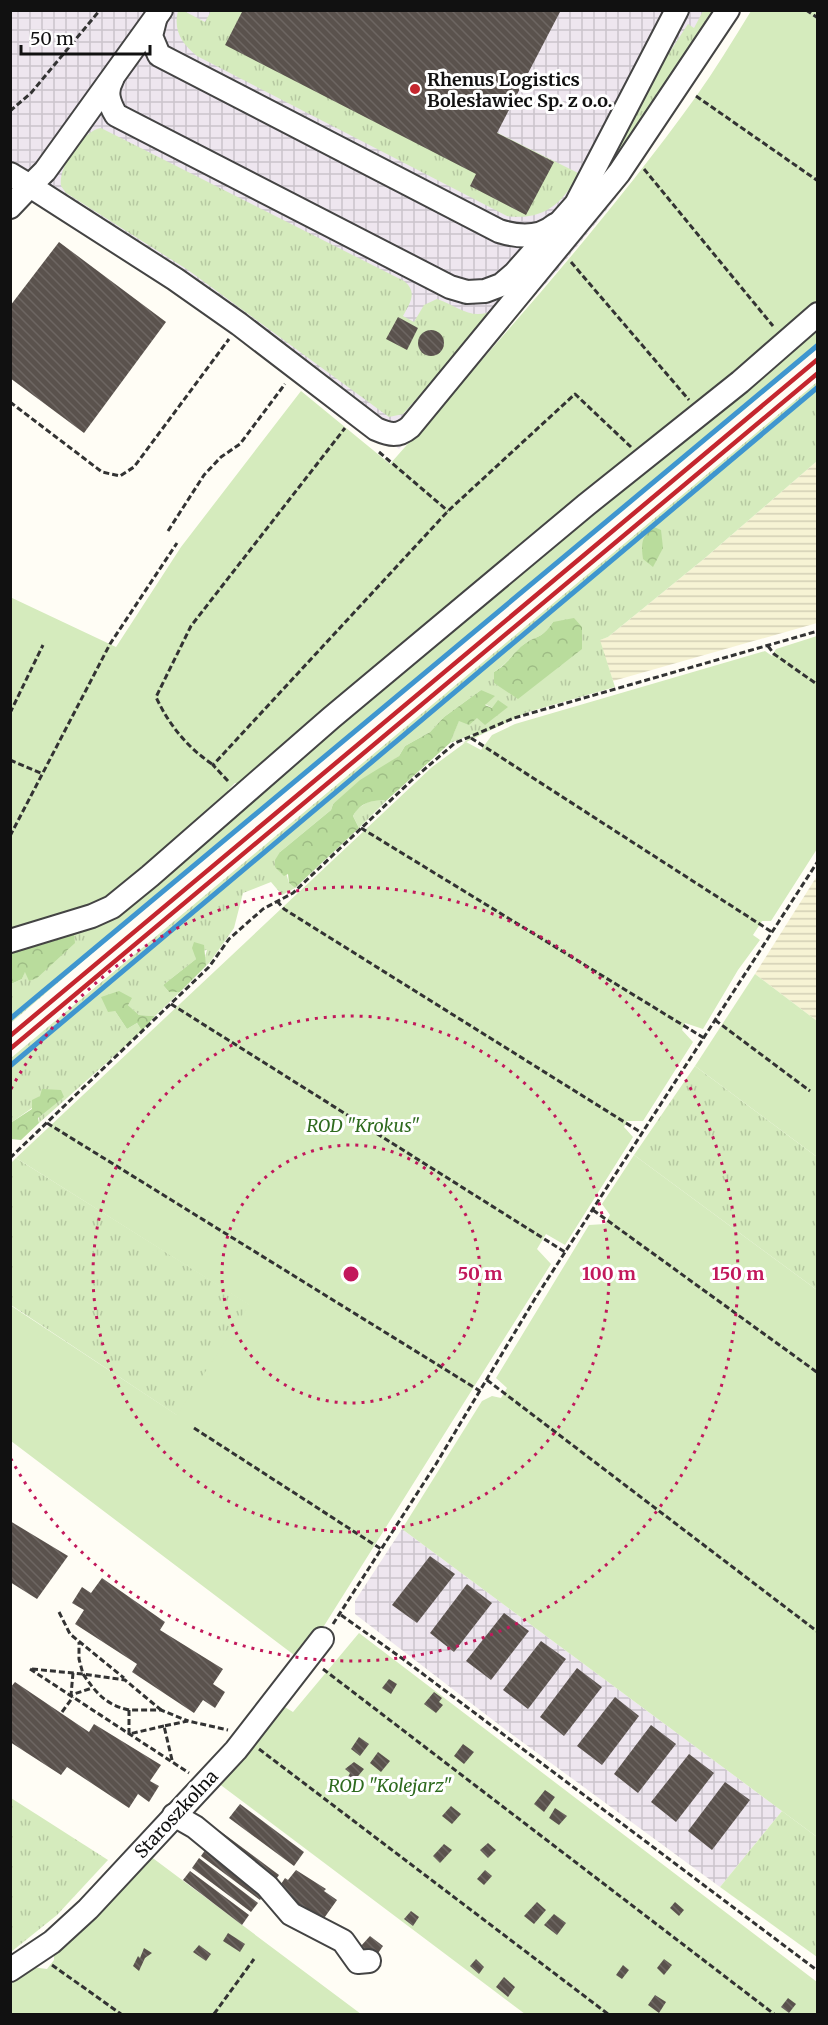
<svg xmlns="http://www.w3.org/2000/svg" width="828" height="2025" font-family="Merriweather,serif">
	<defs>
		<pattern id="industrial-grid" width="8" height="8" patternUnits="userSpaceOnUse" patternTransform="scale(1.5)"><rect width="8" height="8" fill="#eee6ef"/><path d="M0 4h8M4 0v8" fill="none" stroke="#cbc4cc"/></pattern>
		<pattern id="farmland-rules" width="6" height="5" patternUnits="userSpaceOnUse" patternTransform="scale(1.5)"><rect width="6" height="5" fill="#f6f3d4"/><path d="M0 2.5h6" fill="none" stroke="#d2cfb5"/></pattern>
		<pattern id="grass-tufts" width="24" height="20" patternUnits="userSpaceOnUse" patternTransform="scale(1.5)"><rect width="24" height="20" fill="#d5ebbd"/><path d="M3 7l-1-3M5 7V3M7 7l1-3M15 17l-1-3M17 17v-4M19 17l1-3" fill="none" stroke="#b6c8a1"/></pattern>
		<pattern id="forest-crowns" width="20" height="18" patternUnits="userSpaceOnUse" patternTransform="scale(1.5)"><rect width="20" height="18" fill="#b9dc9c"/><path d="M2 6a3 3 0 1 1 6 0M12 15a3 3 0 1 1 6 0" fill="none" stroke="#9ebc85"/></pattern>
		<pattern id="building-back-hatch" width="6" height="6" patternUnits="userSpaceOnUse" patternTransform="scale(1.5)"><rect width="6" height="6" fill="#5a524d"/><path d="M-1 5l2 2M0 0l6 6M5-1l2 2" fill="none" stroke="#6d6662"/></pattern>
	</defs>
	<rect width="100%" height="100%" fill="#fffdf5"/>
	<!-- industrial -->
	<g fill="url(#industrial-grid)">
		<path d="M11 11H740L613 202 556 272 399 449 305 375 11 189Z"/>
		<path d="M402 1529 782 1811 720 1887 506 1730 355 1614V1601Z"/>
	</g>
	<!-- farmland -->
	<g fill="url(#farmland-rules)">
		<path d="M817 461V623L613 681 599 640 608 637 705 558Z"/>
		<path d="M817 876V1021L755 974Z"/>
	</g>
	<!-- grass -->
	<g fill="url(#grass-tufts)" fill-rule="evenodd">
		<path d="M178 11H184L205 22 211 11H254L578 173C564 204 542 221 507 216L197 56C182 44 173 31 178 11Z"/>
		<path d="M703 11H716L592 193 656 73 688 24 694 28Z"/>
		<path d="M101 128 404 281C418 292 410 303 403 316L414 322 424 305 437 299C460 307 472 322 496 309L403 414 389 417 188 270 66 193 61 186C58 167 82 131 101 128Z"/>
		<path d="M817 320V349L188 871 11 1023V984L22 979 25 971 64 928 311 741 316 747 332 733 328 727Z"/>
		<path d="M817 382V461L705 558 608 637 600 640 615 687 528 712 462 744 474 734 450 743 459 720 477 718 492 708 485 704 481 690 444 717 430 732 405 746 399 756 333 804 331 810 280 852 289 883 295 888 282 895 271 882 243 893 234 928 210 962 206 966 204 961 207 950 195 952 196 959 163 985 169 992H180L155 1016 139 1015 128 1005 115 1011 127 1029 137 1023 142 1031 39 1123 40 1096 32 1108 12 1122 11 1132V1058ZM553 622 582 627 580 637 506 689 494 683V672C508 663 512 655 523 645 537 634 540 641 553 622Z"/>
		<path d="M371 800H387L359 828 353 816 357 809Z"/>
		<path d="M695 1066 817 1157V1290L634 1155Z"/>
		<path d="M16 1158 250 1305 178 1416 11 1305 10 1164Z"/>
		<path d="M11 1798 108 1860 57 1915 11 1952Z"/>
		<path d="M782 1811 817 1837V1957L720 1887Z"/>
	</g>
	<!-- forest -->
	<g fill="url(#forest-crowns)">
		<path d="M654 527 661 530 663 548 653 567 643 559C641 544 641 536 654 527Z"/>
		<path d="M574 618 582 627V649L518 699 494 683V672C509 663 511 655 523 645 537 634 540 641 553 622Z"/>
		<path d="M481 690 495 696 485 705 492 708 498 700 508 707 485 725 477 718 469 725 459 721 450 743 387 800C372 800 361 802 353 816L359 828 295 888 289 883 288 874 284 876 275 867V860L280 852 331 810 333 804 360 780 399 756 405 746 430 732 444 717Z"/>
		<path d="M64 928 74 934 75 943 37 978 29 981 25 972 22 979 11 984V946Z"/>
		<path d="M194 942 204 945 206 966 180 992H169L163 985 196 959 192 948Z"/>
		<path d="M119 991 132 998 128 1005 139 1015 155 1016 142 1031 137 1023 127 1029 115 1011 108 1012 101 997Z"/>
		<path d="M42 1089 61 1090 64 1097 38 1118 39 1123 21 1140 11 1139 12 1122 32 1109V1100L40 1096Z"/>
	</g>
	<!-- garden -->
	<g fill="#d5ebbd">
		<path d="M751 11H817V300L781 336 243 785 235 783 228 790V798L109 901 11 934 10 597 116 647 181 547 301 391 390 464C495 345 602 227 695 98 715 70 733 40 751 11Z"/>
		<path d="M817 636V849L771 921H762L753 935 760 940 738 970 703 1029 685 1023 682 1030 693 1042 643 1121H627L624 1127 633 1137 565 1245 546 1234 537 1249 551 1264 302 1661 11 1441 10 1305 177 1415 249 1305 16 1158 432 767 466 742 481 750 492 735 515 724 765 651 772 656 776 649Z"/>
		<path d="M755 974 817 1021V1157L695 1066Z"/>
		<path d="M634 1155 817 1290V1837L402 1529 482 1401 492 1396 501 1398 507 1388 496 1378 589 1225 605 1224 610 1215 602 1204Z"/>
		<path d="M359 1633 817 1982V2014H525L214 1780 244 1748 251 1749 257 1742 255 1736 283 1706 293 1712Z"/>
		<path d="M150 1856 361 2014H11V1981L32 1967 47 1969 54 1960V1953Z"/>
	</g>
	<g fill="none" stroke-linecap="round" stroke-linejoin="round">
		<!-- stream -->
		<g stroke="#3f96cf" stroke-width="5">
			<path d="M10 1019 818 345"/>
			<path d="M10 1066 818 387"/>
		</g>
	</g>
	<!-- building -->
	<g fill="url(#building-back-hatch)">
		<path d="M243 10H561L497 133 554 162 526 215 470 186 476 174 225 45Z"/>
		<path d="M59 242 166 322 84 433 10 378V306Z"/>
		<path d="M398 317 418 328 407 350 386 339Z"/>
		<circle cx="431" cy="343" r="13"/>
		<path d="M10 1521 68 1556 37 1599 10 1582Z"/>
		<path d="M430 1556 455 1574 417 1623 392 1605Z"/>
		<path d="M102 1578 165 1622 160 1630 223 1669 213 1684 225 1692 215 1708 203 1700 194 1713 132 1672 137 1664 75 1624 84 1610 72 1603 82 1587 91 1593Z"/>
		<path d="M467 1584 492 1603 454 1652 430 1633Z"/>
		<path d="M504 1613 529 1631 491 1680 466 1661Z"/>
		<path d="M541 1641 566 1659 528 1709 503 1690Z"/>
		<path d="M577 1668 602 1687 564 1736 540 1717Z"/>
		<path d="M389 1679 397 1684 391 1694 382 1688Z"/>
		<path d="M15 1682 89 1732 94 1724 161 1765 150 1781 159 1786 149 1802 138 1794 129 1808 67 1767 61 1775 10 1742V1688Z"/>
		<path d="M434 1692 442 1698 439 1702 443 1705 436 1713 424 1704Z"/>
		<path d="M615 1697 639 1716 602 1765 577 1746Z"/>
		<path d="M651 1725 676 1744 638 1793 614 1774Z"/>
		<path d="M359 1737 369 1744 360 1756 351 1749Z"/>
		<path d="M463 1744 474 1752 464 1764 454 1756Z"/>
		<path d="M378 1752 390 1761 381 1772 370 1763Z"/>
		<path d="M689 1754 714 1773 676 1822 651 1802Z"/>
		<path d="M354 1762 364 1769 354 1781 348 1777 350 1773 345 1769Z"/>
		<path d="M725 1782 750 1800 712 1850 688 1831Z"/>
		<path d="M545 1790 555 1797 544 1812 534 1804Z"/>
		<path d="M240 1804 304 1852 294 1866 229 1818Z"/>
		<path d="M451 1806 461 1814 452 1824 442 1816Z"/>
		<path d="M555 1808 567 1816 559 1825 549 1818Z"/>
		<path d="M220 1831 279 1875 272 1885 213 1840Z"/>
		<path d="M488 1843 496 1850 488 1858 480 1850Z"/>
		<path d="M444 1844 452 1850 440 1863 433 1856Z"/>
		<path d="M208 1846 267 1891 260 1900 201 1856Z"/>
		<path d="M199 1858 258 1903 251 1912 192 1868Z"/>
		<path d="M296 1870 326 1889 324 1891 337 1900 322 1921 280 1891 279 1887 285 1878 288 1880Z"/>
		<path d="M485 1870 492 1876 484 1885 477 1879Z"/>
		<path d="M190 1871 249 1915 242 1925 183 1880Z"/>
		<path d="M537 1902 546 1910 534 1924 524 1916Z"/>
		<path d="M675 1902 684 1910 679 1916 670 1908Z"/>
		<path d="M411 1911 419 1917 413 1926 404 1919Z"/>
		<path d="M554 1914 566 1923 557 1935 544 1925Z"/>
		<path d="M228 1933 245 1944 240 1952 223 1941Z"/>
		<path d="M370 1936 383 1946 374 1959 360 1947Z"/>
		<path d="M199 1945 211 1954 206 1961 193 1952Z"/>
		<path d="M144 1948 152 1953 145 1958 139 1971 133 1966 138 1956 140 1958Z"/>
		<path d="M476 1959 484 1967 479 1974 470 1966Z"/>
		<path d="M664 1959 672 1965 664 1975 657 1968Z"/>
		<path d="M623 1965 629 1970 622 1979 616 1975Z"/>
		<path d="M504 1977 515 1987 508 1997 496 1987Z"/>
		<path d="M655 1995 666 2002 659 2013 648 2005Z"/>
		<path d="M788 1998 796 2004 789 2013 781 2007Z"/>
	</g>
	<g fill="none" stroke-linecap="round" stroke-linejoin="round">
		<!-- minor casing -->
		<g stroke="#444" stroke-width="26">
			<g id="minor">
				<path d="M161 10 45 171 30 186 175 279 239 324 376 429C390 435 398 437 410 427L619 173 728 10"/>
				<path d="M155 20 151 36 159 55 499 231C518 237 539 239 555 225"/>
				<path d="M112 80C105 92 109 103 116 115L450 287 467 292 485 291 501 285 515 273 576 204 677 10"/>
				<path d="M10 174 30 186 10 207"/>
				<path d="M10 941 92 916 112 907 150 876 331 718 586 505 740 382 818 314"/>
				<path d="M174 1815 195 1827 267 1886 291 1914 343 1941 358 1962 369 1961"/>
				<path d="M10 1970 52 1942 88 1909 236 1750 322 1639"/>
			</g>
		</g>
		<!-- path -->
		<g stroke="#333" stroke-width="3" stroke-dasharray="6 3" stroke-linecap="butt">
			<path d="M806 10 818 18"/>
			<path d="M696 96 818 181"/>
			<path d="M10 111 31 93 100 10"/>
			<path d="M644 169 773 326"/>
			<path d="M571 262 689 400"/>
			<path d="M10 402 102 472 120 476 134 467 229 339"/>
			<path d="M379 452 448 511"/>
			<path d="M168 531 204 475 221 457 240 444 285 384"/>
			<path d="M768 646 774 654 818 685"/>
			<path d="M10 713 43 645"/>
			<path d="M471 738 772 932"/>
			<path d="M10 760 43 774"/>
			<path d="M212 764C187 747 169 725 156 697L191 626 345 428"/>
			<path d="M228 781 213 765 448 511 575 394 631 447"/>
			<path d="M361 828 704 1038"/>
			<path d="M10 836 110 644 177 543"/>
			<path d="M277 901 284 909 642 1133"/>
			<path d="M171 1004 565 1252"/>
			<path d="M715 1020 810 1091"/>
			<path d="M47 1123 480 1391"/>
			<path d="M10 1158 209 967 229 939 263 909 293 893 412 780 455 743 514 718 818 631"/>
			<path d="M593 1210 818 1373"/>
			<path d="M487 1380 818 1632"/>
			<path d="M194 1428 381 1549"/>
			<path d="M59 1612 70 1634 124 1678"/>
			<path d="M341 1615 403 1659 818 1971"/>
			<path d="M333 1624 436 1464 536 1297 818 861"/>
			<path d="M30 1669 189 1773"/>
			<path d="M32 1669 83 1674 79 1659V1642"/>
			<path d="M323 1669 774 2014"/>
			<path d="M73 1673 71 1695 92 1688"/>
			<path d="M129 1710C106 1705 96 1693 83 1674L125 1680 161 1710"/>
			<path d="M62 1712 73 1697"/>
			<path d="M164 1726 129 1734V1710H161L188 1721"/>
			<path d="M259 1749 608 2014"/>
			<path d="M172 1760 164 1726 188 1721 228 1730"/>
			<path d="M52 1965 121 2014"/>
			<path d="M214 2014 254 1959"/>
		</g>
		<!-- minor -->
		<use href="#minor" stroke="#fff" stroke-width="22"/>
		<!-- rail -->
		<g stroke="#c4262e" stroke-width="4.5">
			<path d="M10 1036 818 359"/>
			<path d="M10 1049 818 373"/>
		</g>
	</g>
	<!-- distance rings -->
	<g fill="none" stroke="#c2185b" stroke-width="3" stroke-dasharray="3 6">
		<circle cx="351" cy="1274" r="129"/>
		<circle cx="351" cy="1274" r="258"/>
		<path d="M11 1089A387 387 0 1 1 11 1459"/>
	</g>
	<!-- markers -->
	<circle fill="#c4262e" stroke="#fff" stroke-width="2" cx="415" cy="89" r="6"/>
	<g text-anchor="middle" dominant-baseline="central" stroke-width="6" stroke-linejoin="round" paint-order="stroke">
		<!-- poi labels -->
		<g font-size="18" font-weight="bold" fill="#111" stroke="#fff" text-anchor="start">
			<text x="427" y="79">Rhenus Logistics<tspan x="427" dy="21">Bolesławiec Sp. z o.o.</tspan></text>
		</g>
		<!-- park labels -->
		<g font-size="18" font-style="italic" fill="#2f6b1f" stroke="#fff">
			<text x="363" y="1125">ROD "Krokus"</text>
			<text x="390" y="1785">ROD "Kolejarz"</text>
		</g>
		<!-- street labels -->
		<g font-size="18" fill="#111" stroke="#fff">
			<text transform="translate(176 1814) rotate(-47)">Staroszkolna</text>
		</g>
	</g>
	<circle cx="351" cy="1274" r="9" fill="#c2185b" stroke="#fff" stroke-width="3"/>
	<g font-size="18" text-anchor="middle" font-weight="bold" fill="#c2185b" stroke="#fff" stroke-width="6" stroke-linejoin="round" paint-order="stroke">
		<text x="480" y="1280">50 m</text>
		<text x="609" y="1280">100 m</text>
		<text x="738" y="1280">150 m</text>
	</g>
	<!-- border -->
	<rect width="828" height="2025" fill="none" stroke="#111111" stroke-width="24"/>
	<!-- scale -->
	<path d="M21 45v9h129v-9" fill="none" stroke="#111111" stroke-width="3"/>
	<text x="30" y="45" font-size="18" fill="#111111" stroke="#ffffff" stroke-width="4.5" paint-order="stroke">50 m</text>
</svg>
